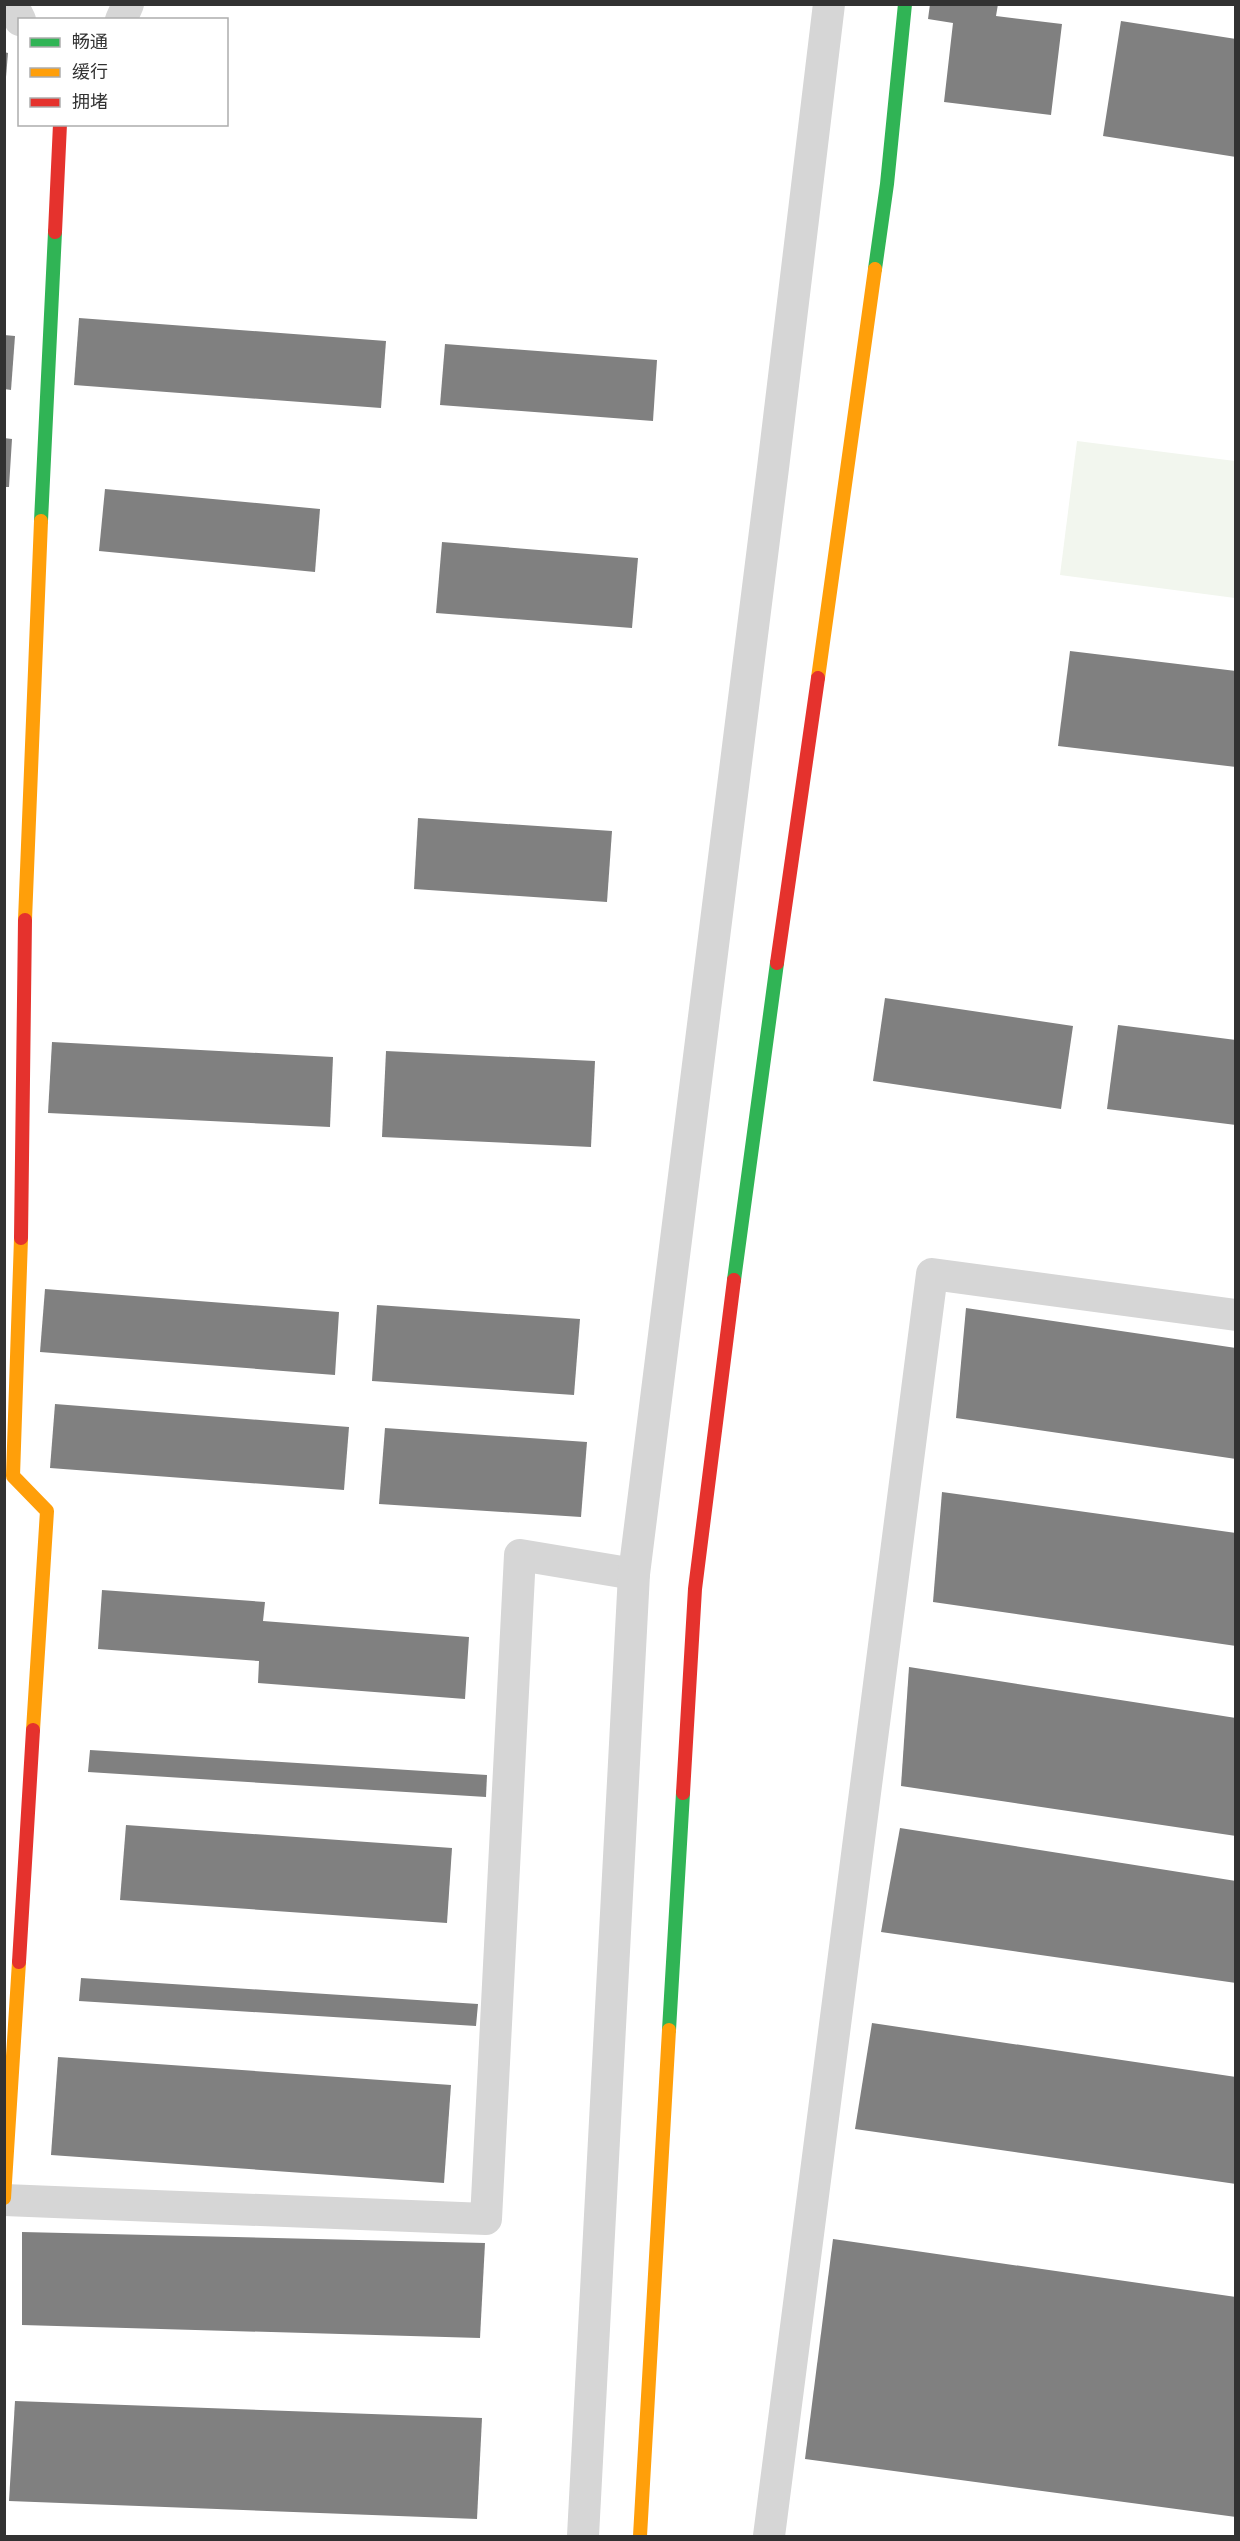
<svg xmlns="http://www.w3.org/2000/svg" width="1240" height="2541" font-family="'Nunito Sans','Noto Sans SC',sans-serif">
	<rect width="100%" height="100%" fill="#fff"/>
	<!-- green -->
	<path fill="#f2f6ee" d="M1077 441 1235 461V598L1060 575Z"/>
	<!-- building -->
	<g fill="#808080">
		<path d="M930 4H998L996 16 1062 24 1051 115 944 102 953 23 928 19Z"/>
		<path d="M1121 21 1236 39V157L1103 136Z"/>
		<path d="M4 52 8 53 6 77H4Z"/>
		<path d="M79 318 386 341 381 408 74 385Z"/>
		<path d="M4 335 15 336 11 390 4 389Z"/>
		<path d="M445 344 657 360 653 421 440 405Z"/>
		<path d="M4 438 12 439 9 487H4Z"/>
		<path d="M105 489 320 509 315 572 99 551Z"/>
		<path d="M442 542 638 558 632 628 436 613Z"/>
		<path d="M1070 651 1236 671V767L1058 746Z"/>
		<path d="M418 818 612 831 607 902 414 889Z"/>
		<path d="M885 998 1073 1026 1061 1109 873 1081Z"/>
		<path d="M1118 1025 1236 1040V1125L1107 1109Z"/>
		<path d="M52 1042 333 1057 330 1127 48 1113Z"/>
		<path d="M386 1051 595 1061 591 1147 382 1137Z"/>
		<path d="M45 1289 339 1312 335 1375 40 1352Z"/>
		<path d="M377 1305 580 1319 574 1395 372 1381Z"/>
		<path d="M966 1308 1236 1348V1459L956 1418Z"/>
		<path d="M55 1404 349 1427 344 1490 50 1468Z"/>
		<path d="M385 1428 587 1442 581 1517 379 1504Z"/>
		<path d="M942 1492 1236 1533V1646L933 1602Z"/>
		<path d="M102 1590 265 1602 263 1621 469 1637 465 1699 258 1683 259 1661 98 1649Z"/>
		<path d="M909 1667 1236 1718V1836L901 1786Z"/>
		<path d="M90 1750 487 1775 486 1797 88 1772Z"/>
		<path d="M126 1825 452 1848 447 1923 120 1900Z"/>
		<path d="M900 1828 1236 1881V1983L881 1932Z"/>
		<path d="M81 1978 478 2004 476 2026 79 2001Z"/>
		<path d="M872 2023 1236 2077V2184L855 2129Z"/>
		<path d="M58 2057 451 2085 444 2183 51 2155Z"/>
		<path d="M22 2232 485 2243 480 2338 22 2325Z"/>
		<path d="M833 2239 1236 2297V2517L805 2459Z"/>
		<path d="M15 2401 482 2418 477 2519 9 2501Z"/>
	</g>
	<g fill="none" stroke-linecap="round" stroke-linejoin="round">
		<!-- street -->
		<g stroke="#d6d6d6" stroke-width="32">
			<path d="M12 4 20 20"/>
			<path d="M121 20 128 4"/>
			<path d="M4 2200 486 2219 520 1555 634 1574"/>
			<path d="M583 2536 634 1574 773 468 829 4"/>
			<path d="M769 2536 932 1274 1236 1315"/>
		</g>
		<!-- fast -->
		<g stroke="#30b455" stroke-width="14">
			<path d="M875 269 887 184 905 4"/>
			<path d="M41 521 55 232"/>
			<path d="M734 1280 777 963"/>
			<path d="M669 2030 683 1793"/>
		</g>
		<!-- slow -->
		<g stroke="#ff9f0a" stroke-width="14">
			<path d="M818 678 875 269"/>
			<path d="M25 920 41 521"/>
			<path d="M21 1238 13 1476 47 1511 33 1730"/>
			<path d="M4 2198 19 1962"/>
			<path d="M640 2536 669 2030"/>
		</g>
		<!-- jam -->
		<g stroke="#e5322d" stroke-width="14">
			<path d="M55 232 60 124"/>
			<path d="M777 963 818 678"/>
			<path d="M21 1238 25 920"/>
			<path d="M683 1793 695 1589 734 1280"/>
			<path d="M19 1962 33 1730"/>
		</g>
	</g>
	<!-- border -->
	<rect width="1240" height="2541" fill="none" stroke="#323232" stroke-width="12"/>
	<!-- legend -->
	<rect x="18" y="18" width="210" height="108" fill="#ffffff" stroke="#adadad" stroke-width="1.5"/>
	<rect x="30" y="38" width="30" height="9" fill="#30b455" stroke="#adadad" stroke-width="1.5"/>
	<text x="72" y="48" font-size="18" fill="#323232">畅通</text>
	<rect x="30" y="68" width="30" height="9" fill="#ff9f0a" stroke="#adadad" stroke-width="1.5"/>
	<text x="72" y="78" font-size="18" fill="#323232">缓行</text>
	<rect x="30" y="98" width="30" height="9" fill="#e5322d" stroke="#adadad" stroke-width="1.5"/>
	<text x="72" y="108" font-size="18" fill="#323232">拥堵</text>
</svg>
